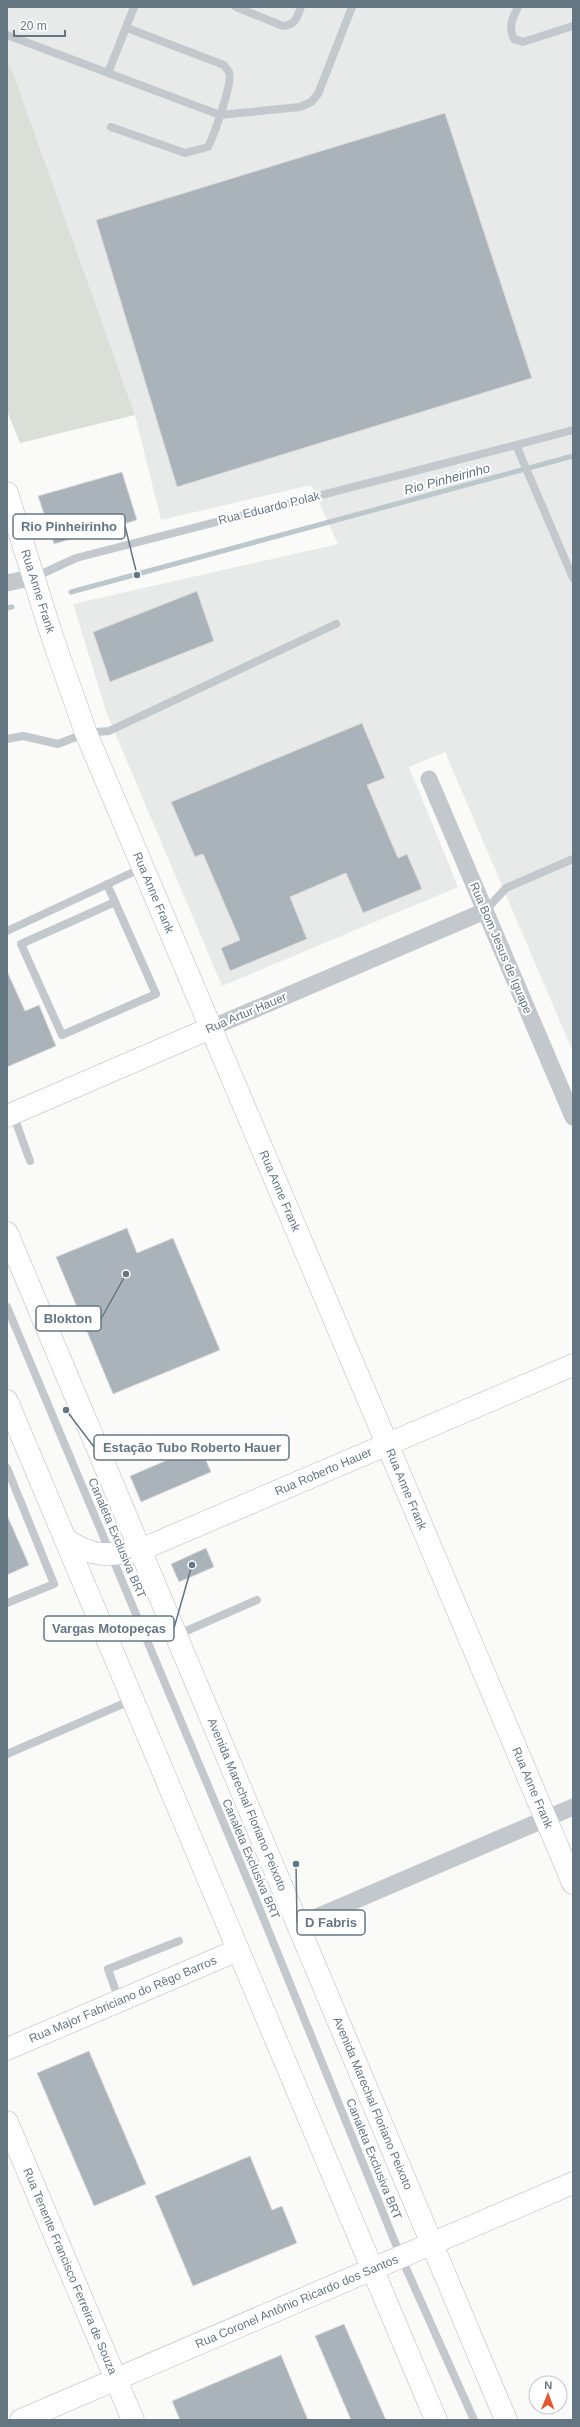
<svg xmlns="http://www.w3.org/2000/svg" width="580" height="2427" font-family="Arial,sans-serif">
	<rect width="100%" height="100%" fill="#fafaf8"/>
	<!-- built -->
	<path fill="#e8e9e9" d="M7 7H573V1052L445 752 409 767 458 887 222 986 107 714 73 604 338 544 311 485 161 520 135 415 11 67 7 64Z"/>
	<!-- green -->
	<path fill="#dadfd7" d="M7 64 11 67 135 415 20 443 7 411Z"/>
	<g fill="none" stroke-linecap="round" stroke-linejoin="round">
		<!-- stream -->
		<g stroke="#bbc7cb" stroke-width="5">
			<path d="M71 592 573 456"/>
			<path d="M7 608 12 607"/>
		</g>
	</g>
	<!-- building -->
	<g fill="#aab3b9" stroke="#dcdcda">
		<path d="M445 113 532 378 177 487 96 220Z"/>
		<path d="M122 472 137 520 54 544 38 496Z"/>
		<path d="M197 591 214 641 110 682 93 632Z"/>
		<path d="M362 723 385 778 367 785 398 858 407 854 422 889 363 913 346 873 290 897 307 939 230 971 221 948 240 940 203 854 195 857 171 802Z"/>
		<path d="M7 971 25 1011 39 1005 56 1046 7 1067Z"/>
		<path d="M127 1228 137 1253 173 1238 220 1350 113 1394 56 1257Z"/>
		<path d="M200 1446 211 1472 141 1502 130 1476Z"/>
		<path d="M7 1515 29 1565 7 1575Z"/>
		<path d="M206 1548 214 1567 179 1582 171 1564Z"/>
		<path d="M89 2051 146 2184 94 2206 37 2073Z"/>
		<path d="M250 2156 272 2210 282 2206 297 2243 193 2286 155 2196Z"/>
		<path d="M344 2324 386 2420H351L315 2336Z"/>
		<path d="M281 2355 308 2420H180L172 2401Z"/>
	</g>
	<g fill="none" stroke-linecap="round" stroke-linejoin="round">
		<!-- secondary casing -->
		<g stroke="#b3babf" stroke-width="23">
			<g id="secondary">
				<path d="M7 1116 211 1028"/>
				<path id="s1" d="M7 1233 506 2420"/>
				<path d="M7 1401 436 2420"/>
				<path id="s2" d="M65 1539C93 1558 109 1556 140 1550L573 1365"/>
				<path id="s3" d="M7 2049 238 1950"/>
				<path id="s4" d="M21 2420 573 2183"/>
			</g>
		</g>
		<!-- primary casing -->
		<g stroke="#b5babe" stroke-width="23">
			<g id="primary">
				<path id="s5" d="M7 493 53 639 86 733 573 1883"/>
				<path id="s6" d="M7 2122 133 2420"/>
			</g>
		</g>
		<!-- lane -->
		<g stroke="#c3c8cc" stroke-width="8">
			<path d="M236 7 283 26C295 25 297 18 301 7"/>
			<path d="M518 7C512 19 508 27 514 39L523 42 573 26"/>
			<path d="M7 35 220 115 300 107 311 102 318 94 352 7"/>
			<path d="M108 73 134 7"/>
			<path d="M111 127 185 153 208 147C214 135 233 83 229 72 228 70 225 67 224 65L127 28"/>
			<path d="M516 445 573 430"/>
			<path d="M35 577 76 558 516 445 573 578"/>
			<path d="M7 739 23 736 58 744 86 733 109 731 336 624"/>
			<path d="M107 884 156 994 62 1035 21 944 115 902"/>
			<path d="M485 911 506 888 573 859"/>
			<path d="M7 931 142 868"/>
			<path d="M13 1114 30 1161"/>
			<path d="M7 1307 256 1900 401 2257 474 2420"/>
			<path d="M7 1468 54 1584 7 1603"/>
			<path d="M177 1635 257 1600"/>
			<path d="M7 1754 132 1700"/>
			<path d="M119 2000 108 1969 179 1941"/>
		</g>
		<!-- street -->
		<g stroke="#c3c8cc" stroke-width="17">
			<path d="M7 583 34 577"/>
			<path d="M429 779 573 1117"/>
			<path d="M211 1028 485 911"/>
			<path d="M298 1925 573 1807"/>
		</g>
		<!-- secondary -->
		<use href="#secondary" stroke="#fff" stroke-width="22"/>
		<!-- primary -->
		<use href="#primary" stroke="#fff" stroke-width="22"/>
	</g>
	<g text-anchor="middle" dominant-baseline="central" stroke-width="4" stroke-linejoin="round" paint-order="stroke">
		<!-- street labels -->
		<g font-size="12" fill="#657683" stroke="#fff">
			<text transform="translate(269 508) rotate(-14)">Rua Eduardo Polak</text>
			<text stroke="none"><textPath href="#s5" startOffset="103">Rua Anne Frank</textPath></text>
			<text stroke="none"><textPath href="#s5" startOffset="426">Rua Anne Frank</textPath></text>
			<text transform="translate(501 948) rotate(67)">Rua Bom Jesus de Iguape</text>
			<text transform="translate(246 1013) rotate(-23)">Rua Artur Hauer</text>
			<text stroke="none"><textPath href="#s5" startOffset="750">Rua Anne Frank</textPath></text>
			<text stroke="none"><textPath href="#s2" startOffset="278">Rua Roberto Hauer</textPath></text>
			<text stroke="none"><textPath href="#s5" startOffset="1074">Rua Anne Frank</textPath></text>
			<text transform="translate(117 1538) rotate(67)">Canaleta Exclusiva BRT</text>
			<text stroke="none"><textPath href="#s5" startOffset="1398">Rua Anne Frank</textPath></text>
			<text stroke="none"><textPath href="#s1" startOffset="620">Avenida Marechal Floriano Peixoto</textPath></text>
			<text transform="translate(251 1859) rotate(67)">Canaleta Exclusiva BRT</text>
			<text stroke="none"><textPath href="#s3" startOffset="126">Rua Major Fabriciano do Rêgo Barros</textPath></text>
			<text stroke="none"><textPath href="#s1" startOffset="944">Avenida Marechal Floriano Peixoto</textPath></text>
			<text transform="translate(374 2159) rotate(68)">Canaleta Exclusiva BRT</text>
			<text stroke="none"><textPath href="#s6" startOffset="162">Rua Tenente Francisco Ferreira de Souza</textPath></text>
			<text stroke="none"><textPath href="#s4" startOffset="300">Rua Coronel Antônio Ricardo dos Santos</textPath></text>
		</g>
		<!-- water labels -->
		<g font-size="13" font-style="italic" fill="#60757c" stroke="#fff">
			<text transform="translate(447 479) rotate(-15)">Rio Pinheirinho</text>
		</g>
	</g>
	<!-- callouts -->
	<path fill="none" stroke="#657683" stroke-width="1.5" d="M137 575L125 526M126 1274L101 1319M66 1410L94 1447M192 1565L174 1628M296 1864L297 1923"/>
	<g fill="#657683" stroke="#fff" stroke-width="1.5">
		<circle cx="137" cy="575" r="4"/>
		<circle cx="126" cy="1274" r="4"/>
		<circle cx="66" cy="1410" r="4"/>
		<circle cx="192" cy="1565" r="4"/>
		<circle cx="296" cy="1864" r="4"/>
	</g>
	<g fill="#fff" stroke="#657683" stroke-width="1.5">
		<rect x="13" y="514" width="112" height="25" rx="4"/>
		<rect x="36" y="1306" width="65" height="25" rx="4"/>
		<rect x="94" y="1435" width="195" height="25" rx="4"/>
		<rect x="44" y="1616" width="130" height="25" rx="4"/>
		<rect x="297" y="1910" width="68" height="25" rx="4"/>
	</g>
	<g font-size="13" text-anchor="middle" font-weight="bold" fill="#657683">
		<text x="69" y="531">Rio Pinheirinho</text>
		<text x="68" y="1323">Blokton</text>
		<text x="192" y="1452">Estação Tubo Roberto Hauer</text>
		<text x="109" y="1633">Vargas Motopeças</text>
		<text x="331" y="1927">D Fabris</text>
	</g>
	<!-- border -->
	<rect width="580" height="2427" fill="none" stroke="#657683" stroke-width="16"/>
	<!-- north arrow -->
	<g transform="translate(548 2395) rotate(1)"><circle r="19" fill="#ffffff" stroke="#c1c8cd"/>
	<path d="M0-3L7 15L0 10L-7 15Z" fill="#e4572e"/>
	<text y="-6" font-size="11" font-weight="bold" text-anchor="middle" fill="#657683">N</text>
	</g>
	<!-- scale -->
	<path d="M14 30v6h51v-6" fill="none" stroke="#657683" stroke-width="2"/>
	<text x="20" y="30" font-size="12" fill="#657683" stroke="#ffffff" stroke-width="3" paint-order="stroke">20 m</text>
</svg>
